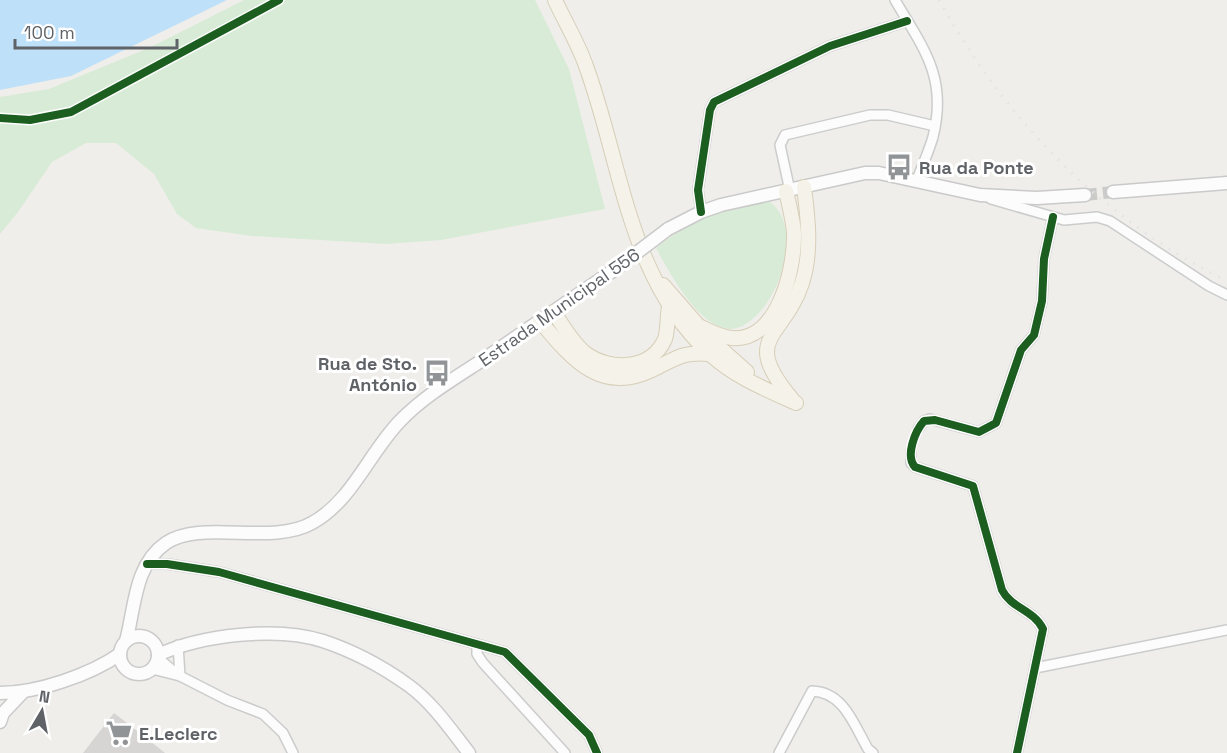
<svg xmlns="http://www.w3.org/2000/svg" width="1227" height="753" font-family="'Space Grotesk',sans-serif">
	<defs>
		<filter id="shadow"><feDropShadow dx="3.5" dy="3.5" stdDeviation="0" flood-color="#0004"/></filter>
	</defs>
	<rect width="100%" height="100%" fill="#efeeea"/>
	<!-- green -->
	<g fill="#d8ebd6">
		<path d="M244 0H535L569 69 605 209 441 240 386 244 252 236 196 228 177 214 154 174 116 143H86L52 162 18 212 0 234V97L49 89 151 47Z"/>
		<path d="M770 202C813 234 764 341 723 328 695 320 669 272 656 248 690 221 726 206 770 202Z"/>
	</g>
	<!-- water -->
	<path fill="#bfe0f9" d="M0 0H227L71 76 0 90Z"/>
	<!-- building -->
	<path fill="#d6d5d3" filter="url(#shadow)" d="M114 713 165 753H83Z"/>
	<g fill="none" stroke-linecap="round" stroke-linejoin="round">
		<!-- minor-tunnel -->
		<path stroke="#cbcbca" stroke-width="9" stroke-dasharray="9 4.5" stroke-linecap="butt" d="M911 451 918 429"/>
		<!-- secondary-tunnel -->
		<path stroke="#cbcbca" stroke-width="12" stroke-dasharray="12 6" stroke-linecap="butt" d="M1085 195 1113 192"/>
		<!-- minor casing -->
		<g stroke="#cbcccc" stroke-width="12">
			<g id="minor">
				<path d="M895 0C923 48 948 77 933 137 929 151 922 166 917 180"/>
				<path d="M790 191 780 145 785 135 870 115H888L935 126"/>
				<path d="M991 199 1064 220 1097 217 1110 221 1209 286 1227 295"/>
				<path d="M701 212 698 190 710 110 714 102 830 46 907 21"/>
				<path d="M918 429 924 421 930 419 979 432 996 423 1021 350 1034 335 1042 301 1044 259 1053 217"/>
				<path d="M911 451V463L915 467 973 486 1002 590C1011 608 1034 610 1043 629L1017 753"/>
				<path d="M147 564H167L219 572 505 652 589 735 597 753"/>
				<path d="M477 644V654L483 663 565 753"/>
				<path d="M178 645 180 676"/>
				<path d="M158 658 178 675"/>
				<path d="M1035 668 1227 630"/>
				<path d="M152 669 180 676 227 700 263 714 283 733 293 753"/>
				<path d="M779 753 812 691C844 692 854 725 868 749L873 753"/>
			</g>
		</g>
		<!-- secondary casing -->
		<g stroke="#cacacb" stroke-width="15">
			<g id="secondary">
				<path d="M1113 192 1227 183"/>
				<path d="M668 229 701 212 721 205 865 173H879L980 195 1037 198 1085 195"/>
				<circle cx="139" cy="655" r="19"/>
				<path d="M126 641C135 608 134 565 166 543 201 519 271 546 312 523 352 501 369 453 400 421 425 395 457 377 487 357 530 328 572 299 614 270"/>
				<path d="M158 655C201 635 277 626 323 641 353 651 383 667 408 685 432 702 451 730 469 753"/>
				<path d="M0 693C37 693 90 675 120 654"/>
				<path d="M0 722 3 713 22 693"/>
			</g>
		</g>
		<!-- primary casing -->
		<g stroke="#d7ceb8" stroke-width="16">
			<g id="primary">
				<path d="M555 0C565 22 578 43 586 66 622 164 628 279 710 354 735 377 765 389 796 403"/>
				<path d="M663 285 710 339 747 372"/>
				<path d="M554 312C563 326 572 342 585 353 609 371 651 371 665 339 668 331 667 317 669 307"/>
				<path d="M540 321C571 358 600 395 652 370 675 359 683 351 709 354"/>
				<path d="M697 325C708 330 719 337 732 338 778 342 795 268 794 233 793 219 789 205 786 191"/>
				<path d="M792 399C739 336 784 339 802 283 812 252 808 219 804 187"/>
			</g>
		</g>
		<!-- minor -->
		<use href="#minor" stroke="#fdfcfc" stroke-width="9"/>
		<!-- secondary -->
		<use href="#secondary" stroke="#fdfcfc" stroke-width="12"/>
		<!-- primary -->
		<use href="#primary" stroke="#f4f2e9" stroke-width="14"/>
		<!-- rail -->
		<path stroke="#e4e4e4" stroke-width="3" stroke-dasharray="1.5 8" stroke-linecap="butt" d="M939 0C1006 121 1103 220 1227 281"/>
		<!-- secondary-bridge casing -->
		<g stroke="#cacacb" stroke-width="15" stroke-linecap="butt">
			<path id="secondary-bridge" d="M614 270 668 229"/>
		</g>
		<!-- secondary-bridge -->
		<use href="#secondary-bridge" stroke="#fdfcfc" stroke-width="12"/>
		<!-- cycleway casing -->
		<g stroke="#fff" stroke-width="11">
			<g id="cycleway">
				<path d="M0 118 30 120 71 112 279 0"/>
				<path d="M701 212 698 190 710 110 714 102 830 46 907 21"/>
				<path d="M147 564H167L219 572 505 652 589 735 597 753"/>
				<path d="M1017 753 1043 629C1034 610 1011 608 1002 590L973 486 915 467C905 456 915 431 924 421L935 420 979 432 996 423 1021 350 1034 335 1042 301 1044 259 1053 217"/>
			</g>
		</g>
		<!-- cycleway -->
		<use href="#cycleway" stroke="#1b5e20" stroke-width="8"/>
	</g>
	<!-- icons -->
	<defs>
		<g id="bus-bare" transform="scale(2.07)"><path d="M-5-6H5V4H4V6H2V4H-2V6H-4V4H-5ZM-3.5-4V0h7V-4ZM-3.5 1.2v1.5H-2V1.2ZM2 1.2v1.5H3.5V1.2Z" fill="#919496" stroke="#fff" stroke-width="2.5" paint-order="stroke"/></g>
		<g id="supermarket-bare" transform="scale(2.07)"><path d="M-6-5.5h2.5l.6 2H6L4.5 2H-2.5L-4.4-4H-6ZM-1.5 3.2a1.3 1.3 0 1 0 .1 0ZM3 3.2a1.3 1.3 0 1 0 .1 0Z" fill="#919496" stroke="#fff" stroke-width="2.5" paint-order="stroke"/></g>
	</defs>
	<g fill-rule="evenodd">
		<use href="#bus-bare" x="899" y="167"/>
		<use href="#bus-bare" x="437" y="373"/>
		<use href="#supermarket-bare" x="119" y="733"/>
	</g>
	<g text-anchor="middle" dominant-baseline="central" stroke-width="6" stroke-linejoin="round" paint-order="stroke">
		<!-- poi labels -->
		<g font-size="18" font-weight="bold" fill="#5f6368" stroke="#fff" text-anchor="start">
			<text x="919" y="167">Rua da Ponte</text>
			<text x="417" y="363" text-anchor="end">Rua de Sto.<tspan x="417" dy="21">António</tspan></text>
			<text x="139" y="733">E.Leclerc</text>
		</g>
		<!-- street labels -->
		<g font-size="18" fill="#5f6368" stroke="#fff">
			<text transform="translate(559 307) rotate(-35)">Estrada Municipal 556</text>
		</g>
	</g>
	<!-- north arrow -->
	<g transform="translate(42 711) rotate(10)" stroke="#ffffff" stroke-width="4.5" paint-order="stroke">
	<path d="M0-4.5L10 22L0 15L-10 22Z" fill="#5f6368"/>
	<text y="-9" font-size="16" font-weight="bold" text-anchor="middle" fill="#5f6368">N</text>
	</g>
	<!-- scale -->
	<path d="M15 39v9h162v-9" fill="none" stroke="#5f6368" stroke-width="3"/>
	<text x="24" y="39" font-size="18" fill="#5f6368" stroke="#ffffff" stroke-width="4.5" paint-order="stroke">100 m</text>
</svg>
